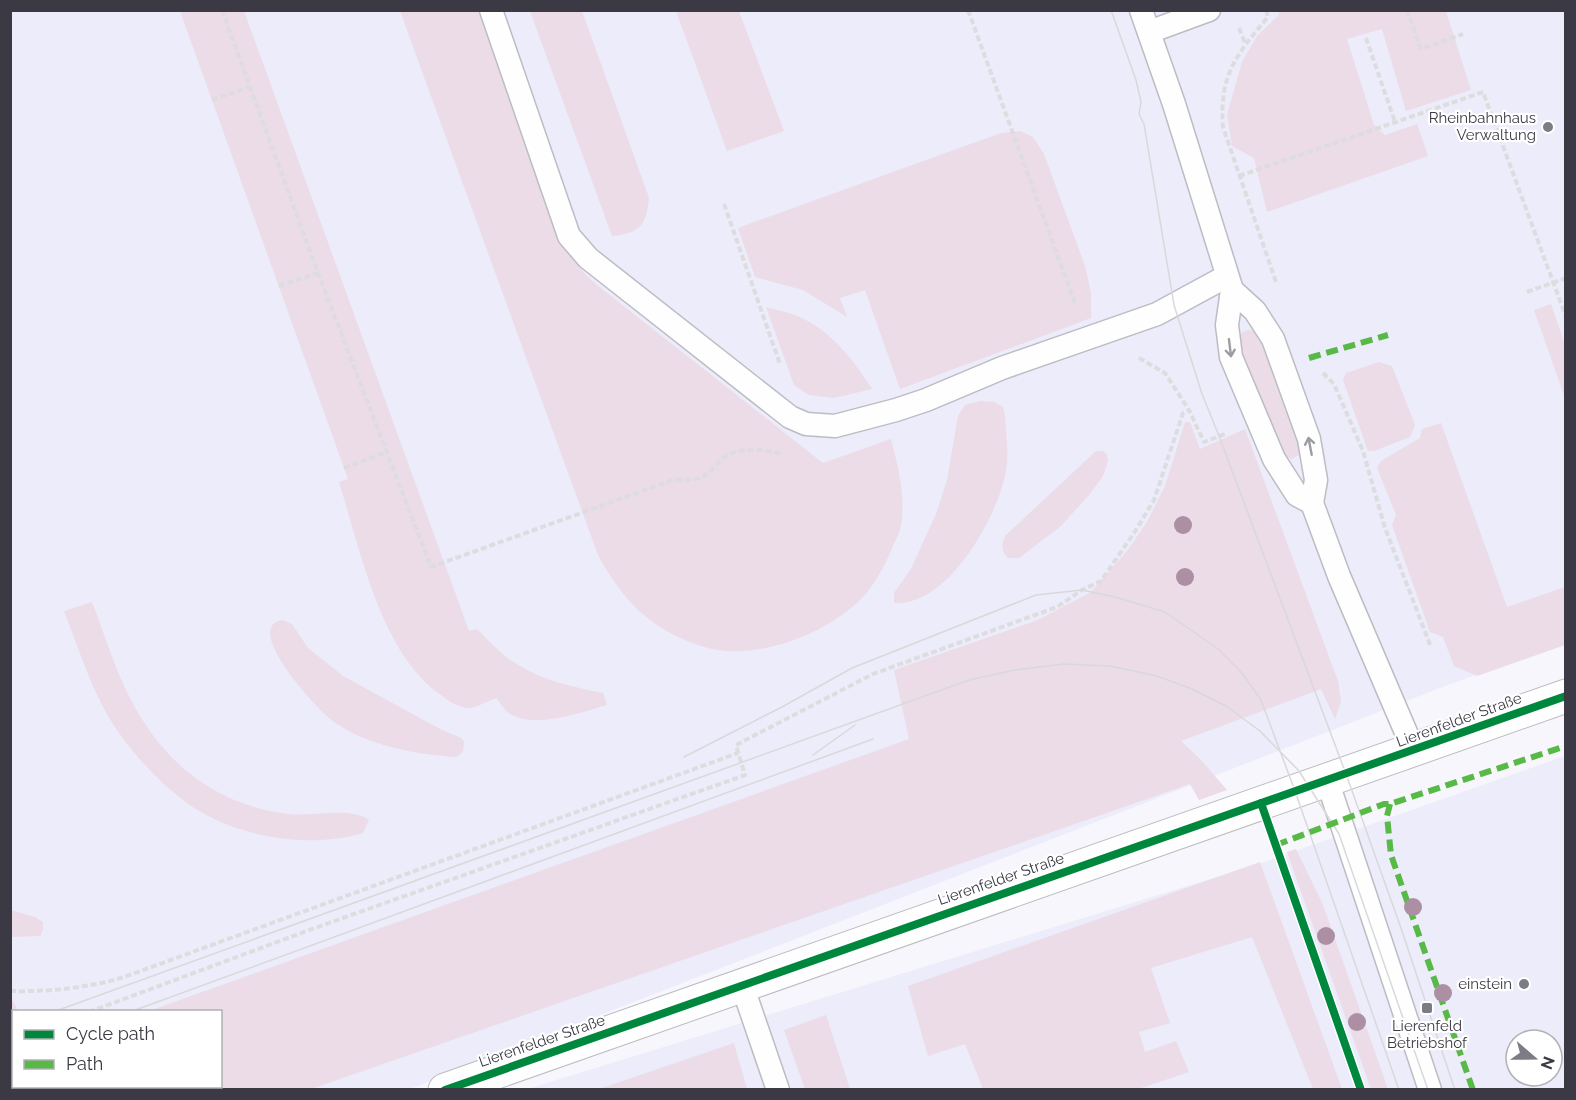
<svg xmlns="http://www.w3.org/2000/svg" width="1576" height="1100" font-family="Raleway,sans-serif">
	<rect width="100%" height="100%" fill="#f6f6fc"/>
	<!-- built -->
	<g fill="#ececfa" fill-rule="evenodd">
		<path d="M10 11H1565V643L1445 686 410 1089H11ZM14 1012H220V1086H14Z"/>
		<path d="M1565 756V1089L524 1090 1259 864ZM1516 1040H1552V1076H1516Z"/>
	</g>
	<!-- green -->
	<g fill="#ebdce7">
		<path d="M180 11H244L469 631 477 629C486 638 495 648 505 656 534 678 567 686 603 693L607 705C581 712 534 730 509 713 504 710 500 702 496 698 488 701 474 709 466 708 456 706 448 701 441 695 381 654 360 549 339 482L348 479Z"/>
		<path d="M400 11H478L564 246 583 272 597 285 823 463 891 439C898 467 906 496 901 525 900 532 896 539 893 546 885 565 875 585 860 600 823 636 751 663 701 646 650 629 623 601 598 555Z"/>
		<path d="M530 11H582L649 198C646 226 640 233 612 236Z"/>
		<path d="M676 11H739L784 131 727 151Z"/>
		<path d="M1279 11H1446L1471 90 1406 111 1382 29 1347 39 1374 125 1385 135 1417 124 1428 156 1267 212 1254 158 1232 146 1227 115 1242 62 1257 36 1279 15Z"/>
		<path d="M1020 131 1033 137 1044 154 1085 266 1091 293V318L900 389 865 290 840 298 847 317 803 290 755 277 738 228 1001 133Z"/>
		<path d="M1551 304 1565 345V398L1534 310Z"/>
		<path d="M766 307C777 310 791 313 802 318 833 333 854 361 872 389L834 398 809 395 794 385Z"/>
		<path d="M1248 330 1262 332 1302 453 1292 459 1280 456 1235 343 1242 332Z"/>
		<path d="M1379 362 1392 366 1415 425 1410 437 1374 451H1368L1343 380 1346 373Z"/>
		<path d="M980 401 994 402 1003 407 1005 416C1006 433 1009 454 1006 471 998 516 948 607 894 603V593L911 569 936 514 947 480 958 416 965 405Z"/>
		<path d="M1185 422H1190L1200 449 1245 429 1338 681 1341 702 1335 719 1321 689 1181 741 1202 761 1227 790 1199 800 1190 784 311 1089H11V997L18 1011 14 1012V1086H220V1012L149 1011 909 739 894 670 1038 620 1091 592 1127 551 1147 522 1165 486Z"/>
		<path d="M1441 423 1507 607 1565 587V645L1477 676 1454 666 1443 637 1430 632 1392 525 1396 515 1377 468 1381 461 1420 438 1422 429Z"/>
		<path d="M1096 451H1103L1107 455 1108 461 1103 476 1089 495 1061 526 1019 558H1008C1001 550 1001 546 1005 536Z"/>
		<path d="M92 602C103 630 112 660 125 688 158 758 210 804 288 814 312 817 350 806 369 820L363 833C314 847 258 840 212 818 171 798 131 754 108 716 89 683 78 646 64 611Z"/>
		<path d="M282 620 292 624 308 648 343 676 440 729 461 738 464 742 463 752 456 757C414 754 369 746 334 722 318 711 241 627 282 620Z"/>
		<path d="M1296 849 1323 905 1388 1089H1371L1287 852Z"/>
		<path d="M1260 862 1342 1089H1313L1252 937 1151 968 1170 1023 1139 1032 1145 1052 1176 1041 1189 1072 1138 1089H983L965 1044 928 1056 908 986Z"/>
		<path d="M11 910 35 917 43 922V930L40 936 11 937Z"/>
		<path d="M826 1015 850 1089H805L784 1030Z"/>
		<path d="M734 1043 747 1089H599Z"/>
	</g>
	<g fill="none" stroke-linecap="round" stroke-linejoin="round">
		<!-- lane casing -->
		<g stroke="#bcbcc3" stroke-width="25">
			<g id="lane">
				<path d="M491 10 569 236 588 258 790 417 806 424 835 426 896 410 926 400 1002 368 1157 314 1227 276"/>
				<path d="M1141 10 1174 104 1232 290 1227 325 1231 357 1274 459 1297 495 1312 503"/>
				<path d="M1149 32 1209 10"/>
				<path d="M1232 290 1255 311 1273 339 1309 439 1316 480 1312 503 1339 576 1414 751"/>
				<path d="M1327 780 1430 1090"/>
				<path d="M742 985 778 1090"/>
			</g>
		</g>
		<!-- street casing -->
		<g stroke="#bcbcc3" stroke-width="35">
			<path id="street" d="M445 1090 1566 696"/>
		</g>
		<!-- path -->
		<g stroke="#dddde0" stroke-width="4" stroke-dasharray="6 3" stroke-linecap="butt">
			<path d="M222 10 318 273 431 567 673 480C681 480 693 481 701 477 710 474 715 465 722 459 737 446 764 449 781 454"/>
			<path d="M968 10 1076 306"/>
			<path d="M1266 10 1268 17C1236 55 1219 75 1223 127L1276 282"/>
			<path d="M1407 10 1421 49 1463 34"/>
			<path d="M1239 28 1245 43"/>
			<path d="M1366 38 1395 122"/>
			<path d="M212 100 249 87"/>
			<path d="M1239 176 1483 92 1566 317"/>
			<path d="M724 204 780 364"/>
			<path d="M279 286 318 273"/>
			<path d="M1527 292 1566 278"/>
			<path d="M1139 358 1165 373 1189 410"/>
			<path d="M1323 373 1334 384 1363 451 1385 528 1431 647"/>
			<path d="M344 468 387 452"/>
			<path d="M10 991C48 992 88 988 124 977L738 753"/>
			<path d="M89 1012 312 929 745 775 736 745 873 674 1057 607 1082 590 1101 581 1136 530 1154 500 1183 413 1189 410 1204 442 1225 434"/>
		</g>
		<!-- lane -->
		<use href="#lane" stroke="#fefeff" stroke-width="22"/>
		<!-- street -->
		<use href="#street" stroke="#fefeff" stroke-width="33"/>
		<!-- tram -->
		<g stroke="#d9d8db" stroke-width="1.5">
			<path d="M1111 10 1136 80 1141 102 1139 114 1144 124 1174 305 1202 394 1219 436 1346 774 1401 928 1455 1090"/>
			<path d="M813 755 855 725"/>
			<path d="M684 757 782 707 852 668 1036 595 1082 590 1115 597 1165 612 1218 649 1242 673 1261 700 1295 791 1399 1090"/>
			<path d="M53 1012 969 680 1015 670 1064 664 1110 666 1157 676 1192 689 1226 706 1260 731 1299 771 1339 834 1428 1090"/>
			<path d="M130 1012 873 739"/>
		</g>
		<!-- quiet -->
		<g stroke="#58b947" stroke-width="6" stroke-dasharray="12 6" stroke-linecap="butt">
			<path d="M1309 358 1388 335"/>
			<path d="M1390 804 1387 816 1391 855 1473 1090"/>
			<path d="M1276 845 1384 804H1390L1566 746"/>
		</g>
		<!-- cycleway casing -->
		<g stroke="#fff" stroke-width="11">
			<g id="cycleway">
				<path d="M1261 803 1361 1090"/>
				<path d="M445 1090 1566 696"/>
			</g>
		</g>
		<!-- cycleway -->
		<use href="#cycleway" stroke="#00873e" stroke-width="8"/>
	</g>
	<!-- trees -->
	<g fill="#ac8fa3">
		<circle cx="1183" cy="525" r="9"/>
		<circle cx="1185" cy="577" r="9"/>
		<circle cx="1413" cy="907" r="9"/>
		<circle cx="1326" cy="936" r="9"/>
		<circle cx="1443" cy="993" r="9"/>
		<circle cx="1357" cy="1022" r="9"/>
	</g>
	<!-- one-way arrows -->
	<defs><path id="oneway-shaft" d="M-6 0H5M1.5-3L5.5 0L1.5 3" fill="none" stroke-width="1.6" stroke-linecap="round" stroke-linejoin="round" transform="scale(1.5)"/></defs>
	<g stroke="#9c9ca2">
		<use href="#oneway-shaft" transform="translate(1230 348) rotate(83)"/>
		<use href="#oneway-shaft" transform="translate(1310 446) rotate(-101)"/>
	</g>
	<!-- markers -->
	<g fill="#7c7c84" stroke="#fff" stroke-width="2">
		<circle cx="1548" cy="127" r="6"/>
		<circle cx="1524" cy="984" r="6"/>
		<rect x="1421" y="1002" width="12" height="12" rx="3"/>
	</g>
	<g text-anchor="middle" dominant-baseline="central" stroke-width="4.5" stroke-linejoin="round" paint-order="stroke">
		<!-- poi labels -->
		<g font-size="15" fill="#3b3a44" stroke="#fff" text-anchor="end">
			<text x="1536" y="118">Rheinbahnhaus<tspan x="1536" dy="17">Verwaltung</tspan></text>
			<text x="1512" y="984">einstein</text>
			<text x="1427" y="1026" text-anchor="middle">Lierenfeld<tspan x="1427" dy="17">Betriebshof</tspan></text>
		</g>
		<!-- street labels -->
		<g font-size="15" fill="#3b3a44" stroke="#fff">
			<text transform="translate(1459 720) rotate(-20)">Lierenfelder Straße</text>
			<text transform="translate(1001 879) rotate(-19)">Lierenfelder Straße</text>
			<text transform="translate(542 1041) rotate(-19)">Lierenfelder Straße</text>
		</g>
	</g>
	<!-- border -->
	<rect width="1576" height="1100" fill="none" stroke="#3b3a44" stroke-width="24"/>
	<!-- legend -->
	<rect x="12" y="1010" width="210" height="78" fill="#ffffff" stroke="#b1b0b4" stroke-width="1.5"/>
	<rect x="24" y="1030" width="30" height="9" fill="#00873e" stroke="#b1b0b4" stroke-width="1.5"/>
	<text x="66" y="1040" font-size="18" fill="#3b3a44">Cycle path</text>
	<rect x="24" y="1060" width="30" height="9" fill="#58b947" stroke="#b1b0b4" stroke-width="1.5"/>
	<text x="66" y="1070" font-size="18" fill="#3b3a44">Path</text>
	<!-- north arrow -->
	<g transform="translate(1534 1058) rotate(110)"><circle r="28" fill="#ffffff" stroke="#b1b0b4" stroke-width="1.5"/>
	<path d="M0-4.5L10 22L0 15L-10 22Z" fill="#7c7c84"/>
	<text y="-9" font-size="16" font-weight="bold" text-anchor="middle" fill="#3b3a44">N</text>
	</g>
</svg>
